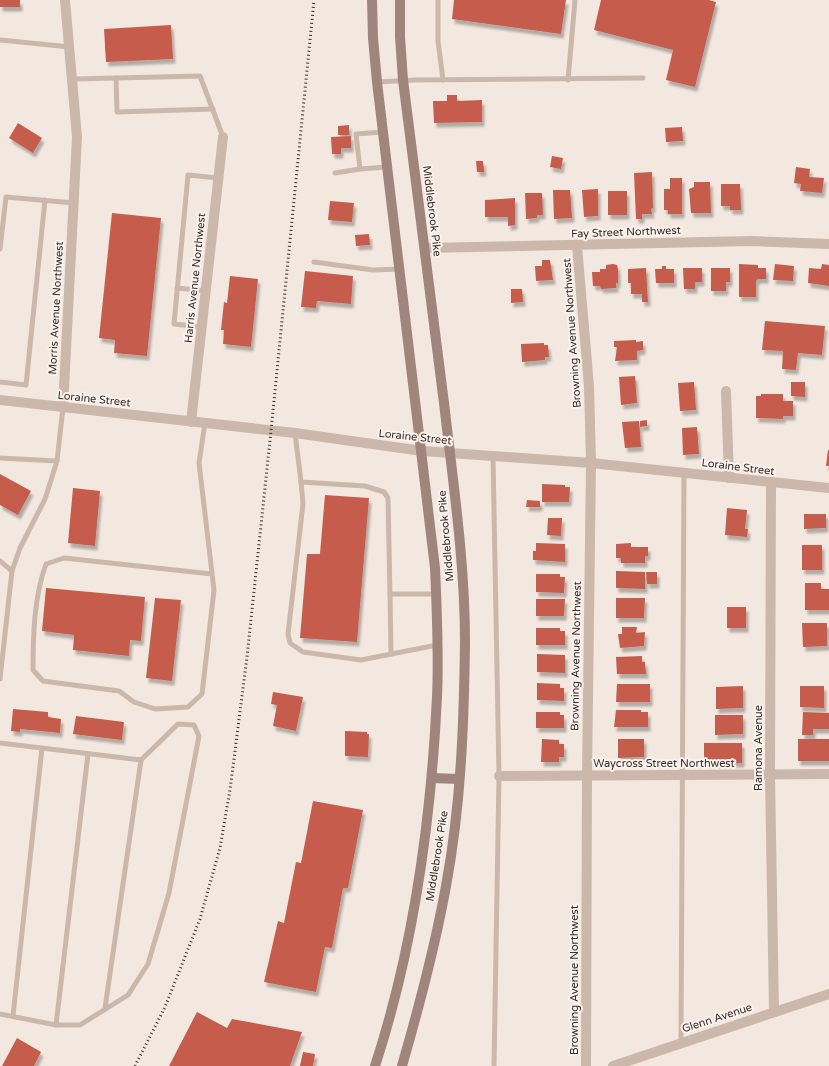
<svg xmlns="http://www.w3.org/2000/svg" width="829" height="1066" font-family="'Varela Round',sans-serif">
	<defs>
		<filter id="shadow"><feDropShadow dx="2.5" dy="4.5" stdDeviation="1" flood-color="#0004"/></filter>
	</defs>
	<rect width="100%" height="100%" fill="#f3e8e0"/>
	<!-- building -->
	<g fill="#c65c4b" filter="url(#shadow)">
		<rect x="0" y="0" width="20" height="7"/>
		<path d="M454 0H566L561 34 452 19Z"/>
		<path d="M601 0H709L716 2 695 87 666 80 673 50 594 30Z"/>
		<path d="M171 25 173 59 106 62 104 29Z"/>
		<path d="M447 95H457V101L482 100V122L434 123 433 101H447Z"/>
		<path d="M18 123 42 138 33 153 9 138Z"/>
		<path d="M349 125V135H338V126Z"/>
		<path d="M682 127 683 141 666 142 665 128Z"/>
		<path d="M351 136V148H341V154H332L331 137Z"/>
		<path d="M552 156 563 158 561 169 550 167Z"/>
		<path d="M476 161H483L484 172H477Z"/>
		<path d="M796 167 810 169 809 177 824 178 822 193 800 191 801 184 794 183Z"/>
		<path d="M652 172 653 208 651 209 652 214H642V219H636L634 173Z"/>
		<path d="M670 178H682V214H668V210H664V189H670Z"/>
		<path d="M694 182H710L711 213H691L689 189 694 187Z"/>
		<path d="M721 184H740L741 210H730V206H721Z"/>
		<path d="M598 189V216L584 217 582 190Z"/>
		<path d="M553 190H570L572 218 554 219Z"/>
		<rect x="608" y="191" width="19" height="24"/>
		<path d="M525 193H542L543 215H537V218L526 219Z"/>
		<path d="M515 198V225L508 226V217H485V200Z"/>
		<path d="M330 201 354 203 352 222 328 220Z"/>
		<path d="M112 213 161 218 147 356 114 353 115 340 99 338Z"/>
		<path d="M369 234 370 245 356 246 355 235Z"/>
		<path d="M542 260H550L553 280 536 281 535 266H542Z"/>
		<path d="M613 264 617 265 618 269V283H616V288L601 289 600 286H593L592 272H600V269H606V265Z"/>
		<path d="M739 264 758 265V268H766V279H758L756 281V297H739Z"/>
		<path d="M775 264 794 266 793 281 773 280Z"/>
		<path d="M822 264 829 265V286L808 283 809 268 821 269Z"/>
		<path d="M662 266H666V269H674V283H656L655 269H662Z"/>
		<path d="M646 268 648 302H642V294H631V283H628V269Z"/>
		<path d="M683 268H702V282H695V289H684Z"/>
		<path d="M711 268H730V282H726V291H711Z"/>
		<path d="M305 271 353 276 351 304 317 301 316 308 301 307Z"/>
		<path d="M230 276 258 279 251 347 223 344 224 330H221L224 302 227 303Z"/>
		<path d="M511 289H522L523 302 511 303Z"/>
		<path d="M765 321 825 326 822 355 798 353 796 370 782 369 783 351 762 350Z"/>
		<path d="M636 340V342L643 341V350L637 351V360L615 361 617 347H614V341Z"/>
		<path d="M544 343V345H548L549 357H545V360L522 362 521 344Z"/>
		<path d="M635 376 637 403 621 405 619 377Z"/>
		<path d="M694 382 696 410 680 411 678 383Z"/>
		<path d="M791 382H805V397L791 396Z"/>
		<path d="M761 394H783V401H793V416H783V419L756 418V396H761Z"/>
		<path d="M647 420V426L640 427V421Z"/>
		<path d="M639 421 641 447 625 448 622 422Z"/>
		<path d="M697 427 699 454 683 455 682 428Z"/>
		<path d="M828 450H829V466H826Z"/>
		<path d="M0 474 31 491 18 515 0 505Z"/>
		<path d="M542 484 565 485V487H570L569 502H542Z"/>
		<path d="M73 488 100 491 95 546 68 543Z"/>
		<path d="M325 495 369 498 357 642 300 638 307 554H320Z"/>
		<path d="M527 500 540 501V507H526Z"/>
		<path d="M727 508 747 510 745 529H748L747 537 725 535Z"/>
		<path d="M804 514H826V528L804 529Z"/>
		<path d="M548 518H562L561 536 547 535Z"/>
		<path d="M536 543 565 544V562L533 560V551H536Z"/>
		<path d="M631 543V547H648V556H645V563H621V558H616V544Z"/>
		<rect x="802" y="545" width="20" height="25"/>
		<path d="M616 571 645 572V589L616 588Z"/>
		<path d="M646 572H657V584H647Z"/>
		<path d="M536 574H560V577H565L564 593 536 592Z"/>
		<path d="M805 583H821V589H829V610H805Z"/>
		<path d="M46 588 145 597 141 641 130 640 129 656 73 650 74 635 42 631Z"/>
		<path d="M155 598 181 600 172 681 146 678Z"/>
		<path d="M616 598H645L644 618H616Z"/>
		<path d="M536 599H565L564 616H536Z"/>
		<rect x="727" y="607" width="19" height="21"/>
		<path d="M802 623H827V646L803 647Z"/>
		<path d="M622 627H637L636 633 645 632 644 646 620 648 618 634H622Z"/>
		<path d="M536 628H560V631H565V645H536Z"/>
		<path d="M537 654 565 655V673L537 672Z"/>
		<path d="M642 656V662H645L646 674H617L616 657Z"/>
		<path d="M537 683 560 684V688H564V701L537 700Z"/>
		<path d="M617 684H650V702H616Z"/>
		<path d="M743 686V708L716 709V687Z"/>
		<path d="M800 686H824V708L800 707Z"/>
		<path d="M273 692 303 697 296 731 273 726 277 705 271 704Z"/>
		<path d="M13 709 48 712V717L61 719 60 733 20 729V732L11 731Z"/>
		<path d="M616 710H641V712H648V727H614Z"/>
		<path d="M536 712H560V715H564V728H536Z"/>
		<path d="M803 712 829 713V729H813V735H802Z"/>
		<path d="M715 715H743V734L715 735Z"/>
		<path d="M76 716 124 722 122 740 73 734Z"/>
		<path d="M345 731 367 732V734H369L368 757 345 756Z"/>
		<path d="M542 739 559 740V744H564V757H559V762H541Z"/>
		<path d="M618 739H644V757L618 758Z"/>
		<rect x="798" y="739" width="31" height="22"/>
		<rect x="704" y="743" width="38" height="20"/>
		<path d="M313 801 363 810 348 888H343L332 948 325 947 316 992 264 982 278 921 284 923 296 862 301 863Z"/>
		<path d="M197 1012 227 1028 232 1019 302 1032 290 1066H169Z"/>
		<path d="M17 1038 41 1052 34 1066H2Z"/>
		<path d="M303 1052 315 1054 313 1066H300Z"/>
	</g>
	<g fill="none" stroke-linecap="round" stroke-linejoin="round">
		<!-- lane -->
		<g stroke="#ccb7ab" stroke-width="5">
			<path d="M438 0V41L443 80"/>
			<path d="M0 40 70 47"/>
			<path d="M116 78 117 112 213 109"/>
			<path d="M74 79 200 76 223 137"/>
			<path d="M568 80 575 0"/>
			<path d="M377 82 415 80 643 78"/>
			<path d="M383 132 356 134 360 169 387 167"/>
			<path d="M335 173 360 169"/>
			<path d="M0 249 6 197 74 203"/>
			<path d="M314 262 373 270 400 269"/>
			<path d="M177 288 206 291"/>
			<path d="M202 327 174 324 188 175 218 178"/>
			<path d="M0 382 26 385 45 200"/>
			<path d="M205 423 199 463 214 590 202 694 188 707 155 709 134 702 119 691 43 681 33 670C33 635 34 597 46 564L64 558 212 574"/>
			<path d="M295 433 301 482 365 486 384 492 388 498 390 594H436"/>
			<path d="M493 456 499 776 494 1066"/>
			<path d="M0 458 57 461"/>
			<path d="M301 482 303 504 288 634 290 643 303 652 361 660 437 645"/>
			<path d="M0 561 12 571"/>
			<path d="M390 594 391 654"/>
			<path d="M0 679 12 571 20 548 45 499 57 461 63 408"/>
			<path d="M0 743 141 760 178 724 194 725 199 736 169 893 148 964 128 995 80 1025H56L0 1014"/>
			<path d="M105 1008 141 760"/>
			<path d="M13 1016 42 748"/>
			<path d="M56 1025 88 754"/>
			<path d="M681 1043 684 473"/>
		</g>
		<!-- street -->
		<g stroke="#ccb7ab" stroke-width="10">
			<path d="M577 246 589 386 591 463 587 776 586 1066"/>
			<path d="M425 248 752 241 829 244"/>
			<path d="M726 391 729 478"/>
			<path d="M0 400 295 433 422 451 591 463 829 488"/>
			<path d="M63 408 77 137 65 0"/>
			<path d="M191 422 223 137"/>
			<path d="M771 483 770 775 774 1012"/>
			<path d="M499 776 829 774"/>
			<path d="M613 1066 829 994"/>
		</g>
		<!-- secondary -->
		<g stroke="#a0857c" stroke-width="10">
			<path d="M372 0 373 38 377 82 435 568C437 611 439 654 437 697 431 822 414 947 375 1066"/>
			<path d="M400 0V37L403 80C417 188 430 295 444 403 453 482 465 562 465 642 464 723 461 806 446 886 435 947 419 1007 402 1066"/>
			<path d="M432 778 459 779"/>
		</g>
		<!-- rail -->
		<path stroke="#392d2a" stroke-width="3" stroke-dasharray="1 3" stroke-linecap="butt" d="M135 1066 165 1007 200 919 220 848 230 790 247 657 271 431 314 0"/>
	</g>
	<g text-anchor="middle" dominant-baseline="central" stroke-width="4" stroke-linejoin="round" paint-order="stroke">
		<!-- street labels -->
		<g font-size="11" fill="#392d2a" stroke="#faf2ec">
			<text transform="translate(432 211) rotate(83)">Middlebrook Pike</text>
			<text transform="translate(626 232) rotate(-2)">Fay Street Northwest</text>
			<text transform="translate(195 278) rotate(-84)">Harris Avenue Northwest</text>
			<text transform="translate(56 308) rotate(-87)">Morris Avenue Northwest</text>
			<text transform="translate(572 333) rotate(-94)">Browning Avenue Northwest</text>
			<text transform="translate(94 399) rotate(6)">Loraine Street</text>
			<text transform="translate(415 437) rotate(6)">Loraine Street</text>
			<text transform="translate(738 467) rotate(7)">Loraine Street</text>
			<text transform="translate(446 536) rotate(-95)">Middlebrook Pike</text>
			<text transform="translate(576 656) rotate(-89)">Browning Avenue Northwest</text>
			<text transform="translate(758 748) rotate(-90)">Ramona Avenue</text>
			<text x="664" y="763">Waycross Street Northwest</text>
			<text transform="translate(437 856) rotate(-81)">Middlebrook Pike</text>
			<text transform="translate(574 980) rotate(-90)">Browning Avenue Northwest</text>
			<text transform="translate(717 1018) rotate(-18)">Glenn Avenue</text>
		</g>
	</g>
</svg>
